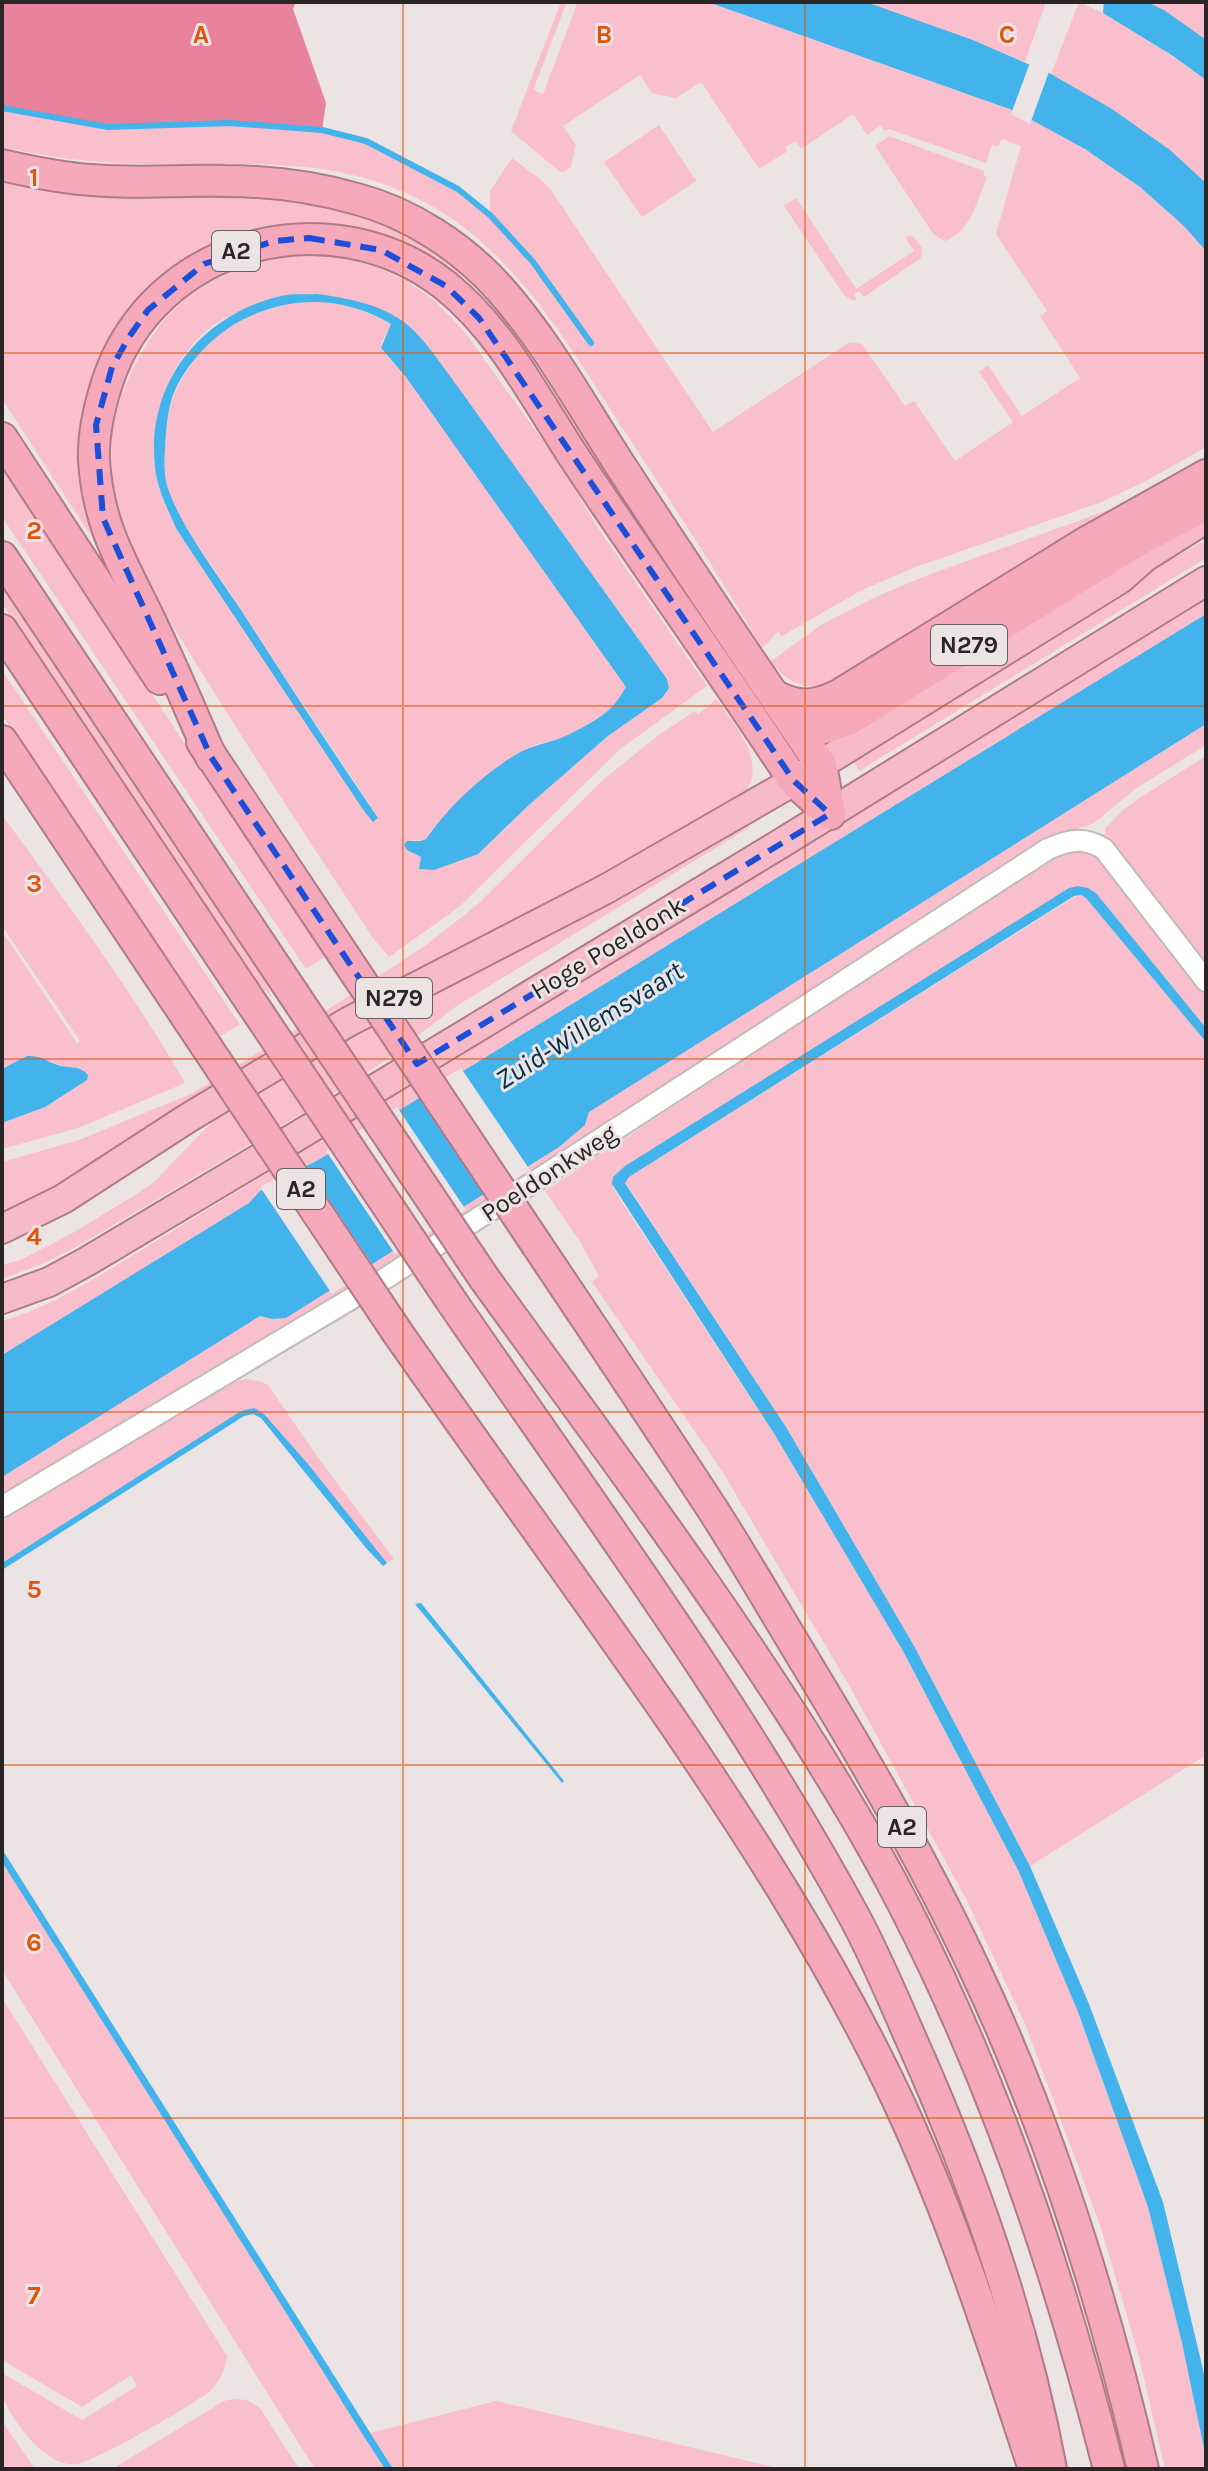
<svg xmlns="http://www.w3.org/2000/svg" width="1208" height="2471" font-family="Karla,sans-serif">
	<rect width="100%" height="100%" fill="#ece3e5"/>
	<!-- green -->
	<g fill="#fabfcc" fill-rule="evenodd">
		<path d="M561 2H567L533 90 543 94 577 4 574 2H708L1015 111 1085 149 1140 187 1184 226 1206 251V447L1146 481 1102 502 913 568 860 591 782 636 778 632 762 648C720 576 674 507 629 438 549 316 490 200 334 171 270 160 204 166 140 164 93 163 48 157 2 147V108L108 127 230 123 322 130 366 141 403 158 458 189 490 216V191L512 158 540 179 551 190 713 432 850 342 862 344 905 406 914 401 955 461 1013 422 979 372 988 365 1022 416 1080 378 1040 316 1047 311 996 234 1021 146 1002 139 998 146 992 145 986 163 889 129 885 131 880 125 867 135 853 114 801 149 796 141 785 147 788 151 759 169 701 82 676 98 652 93 640 75 563 126 576 145 571 167 564 172H560L511 131Z"/>
		<path d="M866 2H1046L1025 62 973 40Z"/>
		<path d="M1079 2 1103 13 1172 56 1206 80V183C1157 137 1109 107 1051 74Z"/>
		<path d="M1147 2H1206V40L1164 10Z"/>
		<path d="M659 125 696 181 642 217 604 162Z"/>
		<path d="M889 136 984 171V176L987 177C977 200 971 232 945 241L934 235 875 146Z"/>
		<path d="M2 172 323 200 392 225 423 245 458 273 489 308 522 347 652 535 645 539 515 352 383 243 201 259 94 397 121 582 2 399Z"/>
		<path d="M796 198 856 289 914 251 905 237 912 235 922 248 921 258 864 297 859 291 854 294 857 300H851L844 295 784 206Z"/>
		<path d="M308 254 347 258 376 267 405 280 434 300 464 331 563 469 596 525 707 686 620 749 459 907 389 957 373 938C315 850 258 763 202 673 167 615 121 553 112 483 106 428 122 380 153 335 189 282 246 259 308 254ZM317 294 403 321 458 387 667 679 669 688 662 698 608 736 530 804 501 833 419 869 421 857 412 853 413 840 421 841 426 839 445 818 518 753 535 745 562 738 589 724 611 709 627 687 406 377 381 349 382 341 392 325C342 295 293 295 242 320 213 334 186 365 174 395 167 412 166 431 165 449 164 462 164 479 169 491 182 526 207 559 228 590 261 641 294 691 328 742 344 767 363 792 377 818L177 530C168 511 157 489 155 467 149 413 174 348 223 319 231 315 243 313 252 311 274 305 296 300 317 294Z"/>
		<path d="M1206 460V470L823 687C798 689 786 679 770 662L821 625 867 601 920 578 1136 500Z"/>
		<path d="M2 466 325 957 306 969 2 517Z"/>
		<path d="M1206 540V558L859 771 852 757 1157 567Z"/>
		<path d="M2 583 262 973 272 997 253 979 2 604Z"/>
		<path d="M1206 599V614L2 1355V1321C41 1310 73 1291 107 1271Z"/>
		<path d="M2 670 240 1025 220 1036 181 983 2 715Z"/>
		<path d="M716 699C736 726 768 762 744 795L60 1186 2 1214V1162L79 1140 193 1093 346 998 426 945 477 905 604 779 660 734 695 711 698 715Z"/>
		<path d="M1206 724V745L1135 789 1094 823 1057 836 392 1266 2 1501V1477L260 1316 272 1319 286 1318 559 1147 585 1125 588 1112Z"/>
		<path d="M1206 756V968L1105 835V829L1123 810 1141 797Z"/>
		<path d="M2 815C66 902 131 989 185 1083L78 1128 2 1149V1123L45 1107 86 1080 82 1069C52 1065 30 1053 2 1069V931L77 1043 80 1041 2 926Z"/>
		<path d="M745 820 750 827 458 1005 383 1062 291 1120 78 1246 47 1262 2 1279V1265L20 1260 71 1234 140 1192 154 1182 213 1121 260 1090 353 1034Z"/>
		<path d="M1067 850 1089 851 1109 864 1206 993V1028L1096 893 1088 888 1078 886 612 1184 616 1193 775 1435 903 1651 1019 1872 1078 2012 1148 2207 1182 2343 1206 2458V2469H1165L1138 2353 1100 2225 1025 2024 966 1899 850 1687 722 1471 592 1282 599 1276 579 1240 545 1191 1049 858Z"/>
		<path d="M1081 895 1086 898 1206 1042V1755L1030 1866 913 1644 786 1427 625 1182 629 1177 1074 897Z"/>
		<path d="M247 1379 262 1382 268 1385 319 1459 394 1559 387 1563 254 1408 241 1411 2 1563V1521L231 1382Z"/>
		<path d="M2 1862 385 2469H315L2 1970Z"/>
		<path d="M2 1998 227 2356C225 2370 221 2378 212 2389 200 2402 95 2461 77 2464 48 2469 12 2422 3 2397 0 2391 2 2381 2 2373L82 2420 137 2386 131 2375 82 2407 2 2360Z"/>
		<path d="M233 2399 247 2400 260 2408 299 2469H112L224 2401Z"/>
		<path d="M496 2401 782 2469H393L370 2433Z"/>
		<path d="M2 2421 35 2469H2Z"/>
	</g>
	<!-- forest -->
	<path fill="#e8829d" d="M2 2H296L293 9 326 103 322 130 230 123 108 127 2 108Z"/>
	<!-- water -->
	<g fill="#43b3eb">
		<path d="M708 2H866L973 40 1051 74 1112 109 1170 150 1206 183V251L1184 226 1140 187 1085 149 1015 111Z"/>
		<path d="M1104 2H1147L1164 10 1205 39 1206 80 1173 56 1103 13Z"/>
		<path d="M317 294C346 298 376 303 401 320 422 334 442 366 458 387L667 679 669 688 662 698 608 736 530 804 478 854 434 870 419 869 421 857 407 850 404 845 407 841H421L426 839C450 805 482 775 517 754 530 746 544 744 558 739 572 734 602 718 612 707 617 702 622 693 626 687L406 377 381 348 391 324C343 296 292 295 242 320 213 335 185 365 173 395 167 412 166 431 165 449 164 462 164 479 169 491 183 530 218 575 241 610 286 680 331 749 378 818L373 822 364 811 177 530C168 510 157 489 155 467 146 384 200 315 281 296 292 293 305 295 317 294Z"/>
		<path d="M1206 614V724L589 1112 585 1125 559 1147 286 1318 272 1319 260 1316 2 1477V1355L249 1203 260 1191 320 1159Z"/>
		<path d="M1078 886 1088 888 1096 893 1206 1028V1042L1086 898 1081 895 1074 896 629 1177 625 1183 786 1427 913 1644 1030 1866 1089 2004 1163 2202 1206 2382V2458L1182 2343 1148 2207 1078 2012 1019 1872 903 1651 775 1435 612 1184 613 1177 625 1166 1069 888Z"/>
		<path d="M27 1056C45 1056 44 1061 58 1065 70 1069 80 1065 88 1075L87 1080 45 1107 2 1123V1069Z"/>
		<path d="M254 1408 264 1414 308 1464 387 1563 383 1566 366 1548 261 1418 253 1414 244 1416 2 1570V1563L241 1411Z"/>
		<path d="M421 1603 564 1781 562 1783 415 1604Z"/>
		<path d="M2 1849 393 2469H385L363 2435 2 1862Z"/>
	</g>
	<!-- pier -->
	<g fill="#ece3e5">
		<path d="M1031 60 1050 69 1030 124 1011 114Z"/>
		<path d="M461 1068 530 1170 487 1197 418 1094Z"/>
		<path d="M397 1107 466 1210 395 1254 326 1151Z"/>
		<path d="M304 1163 374 1267 332 1294 260 1187Z"/>
	</g>
	<g fill="none" stroke-linecap="round" stroke-linejoin="round">
		<!-- stream -->
		<path stroke="#43b3eb" stroke-width="6" d="M2 108 108 127 230 123 322 130 366 141 458 189 491 216 533 262 591 343"/>
		<!-- tertiary casing -->
		<g stroke="#c2b9bb" stroke-width="24">
			<path id="tertiary" d="M2 1507 386 1278 1048 849C1069 840 1084 836 1104 849L1206 981"/>
		</g>
		<!-- trunk casing -->
		<g stroke="#ae7b87" stroke-width="32">
			<g id="trunk">
				<path d="M2 1229 63 1199 188 1118 348 1022 606 889 794 781 1120 579 1145 557 1202 521"/>
				<path d="M2 1299 49 1282 86 1262 294 1138 780 844 1206 581"/>
			</g>
		</g>
		<!-- motorway casing -->
		<g stroke="#ae7b87" stroke-width="34">
			<g id="motorway">
				<path d="M2 165C32 172 61 178 92 180 136 184 181 180 225 181 268 181 315 187 357 199 410 213 462 247 499 288 547 342 583 408 622 468 687 568 754 667 821 765L830 814"/>
				<path d="M2 438 160 679"/>
				<path d="M2 557 293 993"/>
				<path d="M2 630 259 1014"/>
				<path d="M775 696C799 708 815 707 839 695L1085 543 1206 475"/>
				<path d="M793 724 824 728 850 719 1139 540 1206 505"/>
				<path d="M2 741 206 1046"/>
				<path d="M202 742 347 960"/>
				<path d="M211 757C190 709 170 661 147 614 120 559 98 524 94 460 93 434 99 408 107 383 153 241 331 195 446 286 502 331 535 398 574 457 646 566 723 672 794 781L830 814"/>
				<path d="M537 1245C596 1333 655 1421 713 1510 745 1560 775 1612 806 1663 867 1764 926 1865 976 1972 1051 2131 1103 2298 1143 2469"/>
				<path d="M484 1278C606 1447 733 1614 841 1793 968 2002 1049 2233 1109 2469"/>
				<path d="M450 1299C589 1502 737 1701 855 1918 876 1957 893 1998 911 2039 973 2177 1023 2320 1051 2469"/>
				<path d="M397 1332C487 1461 581 1589 671 1719 750 1835 827 1954 888 2080 949 2205 991 2338 1034 2469"/>
			</g>
		</g>
		<!-- tertiary -->
		<use href="#tertiary" stroke="#fff" stroke-width="20"/>
		<!-- trunk -->
		<use href="#trunk" stroke="#f7bac8" stroke-width="28"/>
		<!-- motorway -->
		<use href="#motorway" stroke="#f5a9bb" stroke-width="30"/>
		<!-- motorway-bridge casing -->
		<g stroke="#ae7b87" stroke-width="34" stroke-linecap="butt">
			<g id="motorway-bridge">
				<path d="M347 960 537 1245"/>
				<path d="M293 993 484 1278"/>
				<path d="M259 1014 450 1299"/>
				<path d="M206 1046 397 1332"/>
			</g>
		</g>
		<!-- motorway-bridge -->
		<use href="#motorway-bridge" stroke="#f5a9bb" stroke-width="30"/>
	</g>
	<!-- marked area -->
	<path fill="none" stroke="#1d4ed8" stroke-width="6" stroke-dasharray="16 10" stroke-linejoin="round" d="M309 238 381 250 446 286 479 318 794 781 830 814 417 1064 211 757 103 518 96 425 112 367 129 337 148 310 204 264 274 241Z"/>
	<!-- grid -->
	<path fill="none" stroke="#de560d" stroke-width="2" stroke-opacity="0.55" d="M403 2V2469M805 2V2469M2 353H1206M2 706H1206M2 1059H1206M2 1412H1206M2 1765H1206M2 2118H1206"/>
	<g text-anchor="middle" dominant-baseline="central" stroke-width="6" stroke-linejoin="round" paint-order="stroke">
		<!-- shield labels -->
		<g fill="#ece3e5" stroke="#645f60" stroke-width="2">
			<rect x="212" y="231" width="48" height="40" rx="6"/>
			<rect x="931" y="625" width="76" height="40" rx="6"/>
			<rect x="356" y="978" width="76" height="40" rx="6"/>
			<rect x="277" y="1169" width="48" height="40" rx="6"/>
			<rect x="878" y="1807" width="48" height="40" rx="6"/>
		</g>
		<g font-size="24" font-weight="bold" fill="#2a2627">
			<text x="236" y="251">A2</text>
			<text x="969" y="645">N279</text>
			<text x="394" y="998">N279</text>
			<text x="301" y="1189">A2</text>
			<text x="902" y="1827">A2</text>
		</g>
		<!-- street labels -->
		<g font-size="26" fill="#2a2627" stroke="#ece3e5">
			<text transform="translate(608 948) rotate(-31)">Hoge Poeldonk</text>
			<text transform="translate(549 1173) rotate(-33)">Poeldonkweg</text>
		</g>
		<!-- water labels -->
		<g font-size="28" font-style="italic" fill="#003349" stroke="#ece3e5">
			<text transform="translate(589 1025) rotate(-32)">Zuid-Willemsvaart</text>
		</g>
	</g>
	<g font-size="26" text-anchor="middle" font-weight="bold" fill="#de560d" stroke="#ece3e5" stroke-width="6" stroke-linejoin="round" paint-order="stroke">
		<text x="201" y="43">A</text>
		<text x="604" y="43">B</text>
		<text x="1007" y="43">C</text>
		<text x="34" y="186">1</text>
		<text x="34" y="539">2</text>
		<text x="34" y="892">3</text>
		<text x="34" y="1245">4</text>
		<text x="34" y="1598">5</text>
		<text x="34" y="1951">6</text>
		<text x="34" y="2304">7</text>
	</g>
	<!-- border -->
	<rect width="1208" height="2471" fill="none" stroke="#2a2627" stroke-width="8"/>
</svg>
